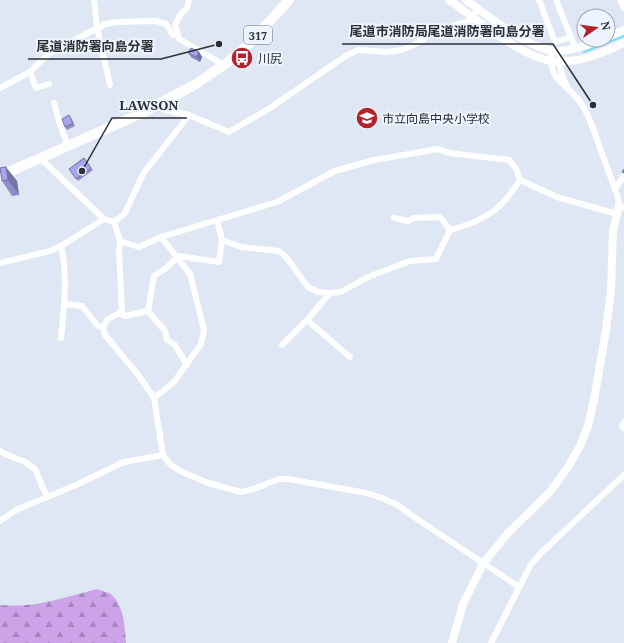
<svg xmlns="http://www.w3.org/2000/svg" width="624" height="643" font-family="'Noto Serif','Noto Sans JP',serif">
	<defs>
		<pattern id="forest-firs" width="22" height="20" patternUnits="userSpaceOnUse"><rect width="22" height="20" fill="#cca3e9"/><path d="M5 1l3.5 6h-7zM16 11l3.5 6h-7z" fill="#a685be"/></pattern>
	</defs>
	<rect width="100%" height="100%" fill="#dfe6f4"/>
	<!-- forest -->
	<path fill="url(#forest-firs)" d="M97 589C101 591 109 592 112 595 124 607 125 627 126 643H0V605C33 609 66 597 97 589Z"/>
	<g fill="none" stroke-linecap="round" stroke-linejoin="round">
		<!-- stream -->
		<path stroke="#71e0f8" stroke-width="2" d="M584 52 624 36"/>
		<!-- minor -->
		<g stroke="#fff" stroke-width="6">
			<path d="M94 0 97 28 110 85"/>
			<path d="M189 0 187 8 180 15 175 25 179 39 216 60 222 66"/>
			<path d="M539 0 555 42 571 37"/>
			<path d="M556 0 575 47"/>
			<path d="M620 0 624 8"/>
			<path d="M551 50C549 84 564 80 581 103 591 118 595 134 601 151 607 167 612 182 618 197L619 206 624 208"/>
			<path d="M559 51C559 64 560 74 567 86"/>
			<path d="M30 72 36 88 49 84"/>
			<path d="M0 88 30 72 48 54 105 24 116 22 155 21 166 24 173 35 178 34"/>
			<path d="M54 103 59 121 68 147"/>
			<path d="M160 104 164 110 189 115 229 132 270 108 347 55 359 50 387 52 401 50 414 45 437 30 470 21 478 9"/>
			<path d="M41 159 104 219 114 222 125 213 143 174 189 115"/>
			<path d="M615 189 624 176"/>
			<path d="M394 218 408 221 414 218 440 217 450 230"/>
			<path d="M114 222 120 241 119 250 122 311 107 320 103 328 105 335 139 376 154 398 163 455 170 464 180 471 208 483 241 492 254 489 279 479H288L367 493 382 498 398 505 414 517 519 587"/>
			<path d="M222 240 241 247 279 251 286 257 308 287 318 292 330 293 341 292 368 277 410 261 436 259 450 230C485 221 501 210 520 180"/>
			<path d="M120 241 139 247 161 237 277 202 335 171 374 160 438 149 449 153 509 160 516 168 520 180 557 197 617 214"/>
			<path d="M0 263 50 251 61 246 104 219"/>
			<path d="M330 293 307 320 350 357"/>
			<path d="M64 304 82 306 98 326 103 328"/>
			<path d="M148 311 165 331 167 340 175 345 187 365"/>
			<path d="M119 313 125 316 148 311 154 276 165 269 179 256 219 262 222 240 217 220"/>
			<path d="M61 338C64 309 68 274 61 246"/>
			<path d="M282 345 307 320"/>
			<path d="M154 398 174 382 201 344 204 330 190 274 161 237"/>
			<path d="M624 422 622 426 624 428"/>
			<path d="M0 451 3 453 25 462 35 469 47 497"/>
			<path d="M0 521 16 510 76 485 124 462 163 455"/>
			<path d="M491 643 530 566 540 554 624 475"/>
		</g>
		<!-- tertiary -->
		<g stroke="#fff" stroke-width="8">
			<path d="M449 0C475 18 520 56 551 61 556 62 563 62 569 61 587 60 608 50 624 43"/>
			<path d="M466 0C489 16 531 52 559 51 572 50 588 45 600 40"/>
			<path d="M608 37 624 30"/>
			<path d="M452 643 463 604 483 564 494 550 508 533 550 492 568 467 580 446 588 426 594 400 606 330 611 291 613 231 619 206"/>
		</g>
		<!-- trunk -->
		<path stroke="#fff" stroke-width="10" d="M0 176 142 113 196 84 228 62 248 45 289 0"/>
	</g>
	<!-- wall -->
	<g fill="#908ccc">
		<path d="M199 52 202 57 200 62 192 58 188 53Z"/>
		<path d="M71 118 75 126 67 130 65 127Z"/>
		<path d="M84 158 93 170 78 181 69 169Z"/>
		<path d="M0 168 17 181 19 195 12 196 2 181Z"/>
	</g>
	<!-- shaded-wall -->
	<g fill="#7572a6">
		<path d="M199 52 202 57 200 62 196 57Z"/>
		<path d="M6 167 17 181 19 195 8 180Z"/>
	</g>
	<!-- building -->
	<g fill="#a7a3ed" stroke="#7572a6">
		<path d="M191 48 199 52 196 57 188 53Z"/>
		<path d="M69 115 73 123 65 127 62 119Z"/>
		<path d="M84 158 91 168 76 179 69 169Z"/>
		<path d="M6 167 8 180 2 181 0 168Z"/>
		<path d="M624 169V173L622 172Z"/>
	</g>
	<!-- icons -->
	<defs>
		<g id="bus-disc" transform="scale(1.15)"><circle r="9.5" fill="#b4232c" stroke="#edf4ff"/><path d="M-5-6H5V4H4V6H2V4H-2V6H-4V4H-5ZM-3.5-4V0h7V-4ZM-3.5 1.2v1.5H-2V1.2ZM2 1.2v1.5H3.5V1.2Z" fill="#fff"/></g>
		<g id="school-disc" transform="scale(1.15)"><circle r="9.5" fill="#b4232c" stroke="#edf4ff"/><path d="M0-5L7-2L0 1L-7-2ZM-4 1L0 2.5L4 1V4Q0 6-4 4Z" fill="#fff"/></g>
	</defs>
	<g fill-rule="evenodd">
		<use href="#bus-disc" x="242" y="58"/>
		<use href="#school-disc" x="367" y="118"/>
	</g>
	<g text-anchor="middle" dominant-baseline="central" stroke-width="4" stroke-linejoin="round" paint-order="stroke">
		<!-- shield labels -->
		<rect fill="#edf4ff" stroke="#666a71" stroke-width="1" x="244" y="26" width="28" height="18" rx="3"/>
		<g font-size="11" font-weight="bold" fill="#2c2f34">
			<text x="258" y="35">317</text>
		</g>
		<!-- poi labels -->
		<g font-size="12" fill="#2c2f34" stroke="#edf4ff" text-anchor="start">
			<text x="258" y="58">川尻</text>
			<text x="382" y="118">市立向島中央小学校</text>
		</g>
	</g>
	<!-- callouts -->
	<path fill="none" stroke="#2c2f34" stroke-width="1.5" d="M593 105L553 44H342M219 44L161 59H28M82 171L112 118H187"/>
	<g fill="#2c2f34" stroke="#edf4ff" stroke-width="1.5">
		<circle cx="593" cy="105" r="4"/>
		<circle cx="219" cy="44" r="4"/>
		<circle cx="82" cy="171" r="4"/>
	</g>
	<g font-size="13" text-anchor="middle" font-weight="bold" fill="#2c2f34" stroke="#edf4ff" stroke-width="4" stroke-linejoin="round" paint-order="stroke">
		<text x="447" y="36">尾道市消防局尾道消防署向島分署</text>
		<text x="95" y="51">尾道消防署向島分署</text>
		<text x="149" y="110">LAWSON</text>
	</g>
	<!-- north arrow -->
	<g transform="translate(596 28) rotate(77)"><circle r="19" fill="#edf4ff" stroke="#a0a5ae"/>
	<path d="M0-3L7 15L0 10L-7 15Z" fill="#b4232c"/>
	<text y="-6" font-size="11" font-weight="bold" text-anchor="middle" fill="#2c2f34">N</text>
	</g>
</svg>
